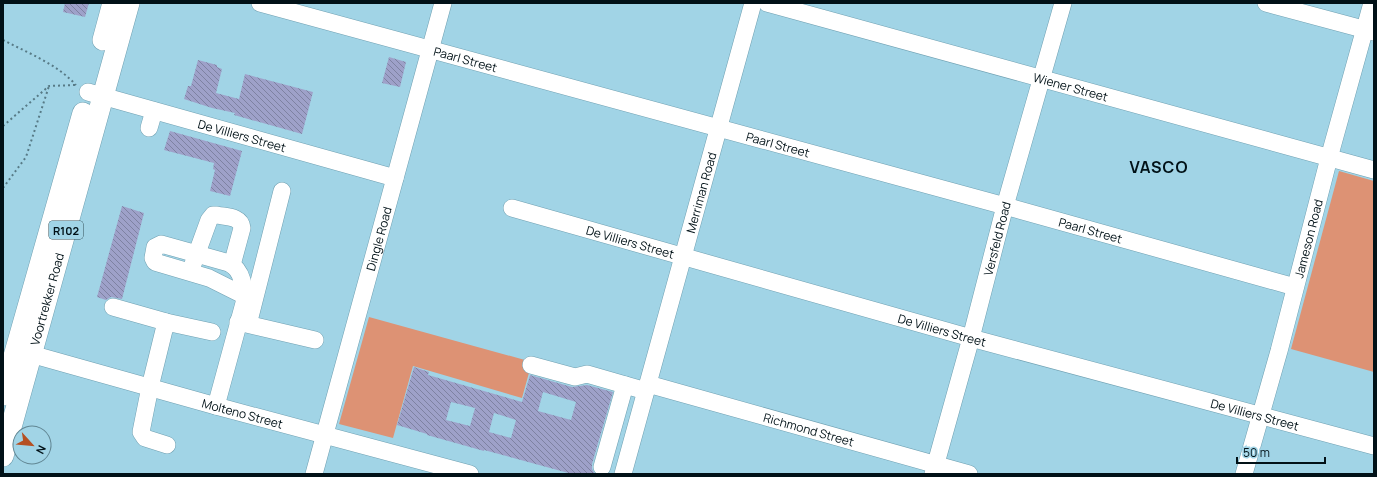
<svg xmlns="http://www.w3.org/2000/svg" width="1377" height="477" font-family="Manrope,sans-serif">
	<defs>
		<pattern id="building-back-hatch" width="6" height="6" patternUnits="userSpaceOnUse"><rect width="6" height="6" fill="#9ea1c9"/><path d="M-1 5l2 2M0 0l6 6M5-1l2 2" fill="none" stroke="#7e82a2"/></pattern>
	</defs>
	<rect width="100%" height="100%" fill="#a1d4e6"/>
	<!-- grass -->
	<g fill="#dd9274">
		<path d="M1339 171 1374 181V372L1291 349Z"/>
		<path d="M369 317 532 362 522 398 413 366 393 438 339 424Z"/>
	</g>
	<!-- building -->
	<g fill="url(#building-back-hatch)" fill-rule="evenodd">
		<path d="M65 3H89L85 17 63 12Z"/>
		<path d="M389 57 406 62 400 87 382 83Z"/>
		<path d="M198 60 217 65V67L222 69 216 93 239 99 245 74 313 92 302 134 234 115 235 113 212 108 184 99 188 86H191Z"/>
		<path d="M170 131 242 151 230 196 210 191 215 170 213 169 214 163 164 150Z"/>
		<path d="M122 206 144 213 122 299 111 297 106 300 97 297Z"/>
		<path d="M414 367 429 372 428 375 522 402 530 375 572 387 587 385 613 392 592 464V469L595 474H572L484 450V451L427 435V434L397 425ZM543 392 576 402 571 420 538 411ZM451 402 475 408 470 426 446 420ZM494 413 516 420 511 438 489 432Z"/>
	</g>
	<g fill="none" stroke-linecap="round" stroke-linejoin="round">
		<!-- minor casing -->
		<g stroke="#6fa0b2" stroke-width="18">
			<g id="minor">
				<path id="s1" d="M260 3 1005 206 1295 287"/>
				<path id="s2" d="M767 3 1374 170"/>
				<path d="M1266 3 1374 32"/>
				<path id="s3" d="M88 92 395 178"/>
				<path d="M149 128 154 111"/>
				<path id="s4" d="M512 208 971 338 1374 446"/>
				<path d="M193 264 209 220 213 215H217C226 217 241 216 242 228L232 265"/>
				<path d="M113 307 166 322"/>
				<path d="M250 317 282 191"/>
				<path d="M238 322 315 340"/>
				<path id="s5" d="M20 351 216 406 470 474"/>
				<path d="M531 365 575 377 587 374 646 391"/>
				<path id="s6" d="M648 384 969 474"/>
				<path d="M216 406 244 303C245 289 243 270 229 263L161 244 155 247 153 258 155 262 209 278 243 295"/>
				<path d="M167 445 145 438 141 432 150 387 166 322 212 332"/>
				<path d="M602 467 625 385"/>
				<path id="s7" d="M314 474 443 3"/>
				<path id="s8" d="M623 474 753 3"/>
				<path id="s9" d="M933 474 971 338 1005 206 1063 3"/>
				<path id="s10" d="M1244 474 1279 351 1329 158 1372 3"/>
			</g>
		</g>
		<!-- major casing -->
		<g stroke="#6fa0b2" stroke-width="22">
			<g id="major">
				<path d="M103 40 113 3"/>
				<path d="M3 395 83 113"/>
				<path id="s11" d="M3 456 129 3"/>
			</g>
		</g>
		<!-- path -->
		<g stroke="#577a86" stroke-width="2" stroke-dasharray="2 3" stroke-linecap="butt">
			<path d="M3 40C28 53 57 64 76 85"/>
			<path d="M3 126 49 86 76 85"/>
			<path d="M3 188 26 157 49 86"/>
		</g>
		<!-- minor -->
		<use href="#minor" stroke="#fff" stroke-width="17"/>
		<!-- major -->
		<use href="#major" stroke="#fff" stroke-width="21"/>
	</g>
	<g text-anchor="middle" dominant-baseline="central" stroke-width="3.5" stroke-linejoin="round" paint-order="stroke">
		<!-- shield labels -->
		<rect fill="#a1d4e6" stroke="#314c55" stroke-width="1" x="49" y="221" width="34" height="18" rx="3"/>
		<g font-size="11" font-weight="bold" fill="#011117">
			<text x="66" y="230">R102</text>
		</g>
		<!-- street labels -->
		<g font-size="12" fill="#011117" stroke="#a1d4e6">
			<text stroke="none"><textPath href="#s1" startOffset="213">Paarl Street</textPath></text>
			<text stroke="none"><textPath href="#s2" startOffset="315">Wiener Street</textPath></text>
			<text stroke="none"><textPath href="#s3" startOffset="160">De Villiers Street</textPath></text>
			<text stroke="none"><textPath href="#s1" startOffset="537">Paarl Street</textPath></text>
			<text stroke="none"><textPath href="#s8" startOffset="292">Merriman Road</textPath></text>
			<text stroke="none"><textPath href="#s1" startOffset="861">Paarl Street</textPath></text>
			<text stroke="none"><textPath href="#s9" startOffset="244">Versfeld Road</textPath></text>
			<text stroke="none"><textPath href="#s10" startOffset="244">Jameson Road</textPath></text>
			<text stroke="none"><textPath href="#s7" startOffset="244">Dingle Road</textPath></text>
			<text stroke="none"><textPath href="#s4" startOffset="123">De Villiers Street</textPath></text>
			<text stroke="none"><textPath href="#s11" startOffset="163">Voortrekker Road</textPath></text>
			<text stroke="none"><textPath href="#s4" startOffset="447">De Villiers Street</textPath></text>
			<text stroke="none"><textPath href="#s5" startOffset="231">Molteno Street</textPath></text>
			<text stroke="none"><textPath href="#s4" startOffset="771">De Villiers Street</textPath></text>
			<text stroke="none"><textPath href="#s6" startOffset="167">Richmond Street</textPath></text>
		</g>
		<!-- district labels -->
		<g font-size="16" font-weight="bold" letter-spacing="1" fill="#011117" stroke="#a1d4e6">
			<text x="1159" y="167">VASCO</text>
		</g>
	</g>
	<!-- border -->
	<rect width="1377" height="477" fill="none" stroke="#011117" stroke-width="8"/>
	<!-- north arrow -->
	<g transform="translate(32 445) rotate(117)"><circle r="19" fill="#a1d4e6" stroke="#618693"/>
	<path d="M0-3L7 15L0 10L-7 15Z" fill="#b55023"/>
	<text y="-6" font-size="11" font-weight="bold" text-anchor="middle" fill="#011117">N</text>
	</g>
	<!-- scale -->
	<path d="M1237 457v6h88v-6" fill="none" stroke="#011117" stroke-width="2"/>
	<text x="1243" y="457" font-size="12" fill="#011117" stroke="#a1d4e6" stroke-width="3" paint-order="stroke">50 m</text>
</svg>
